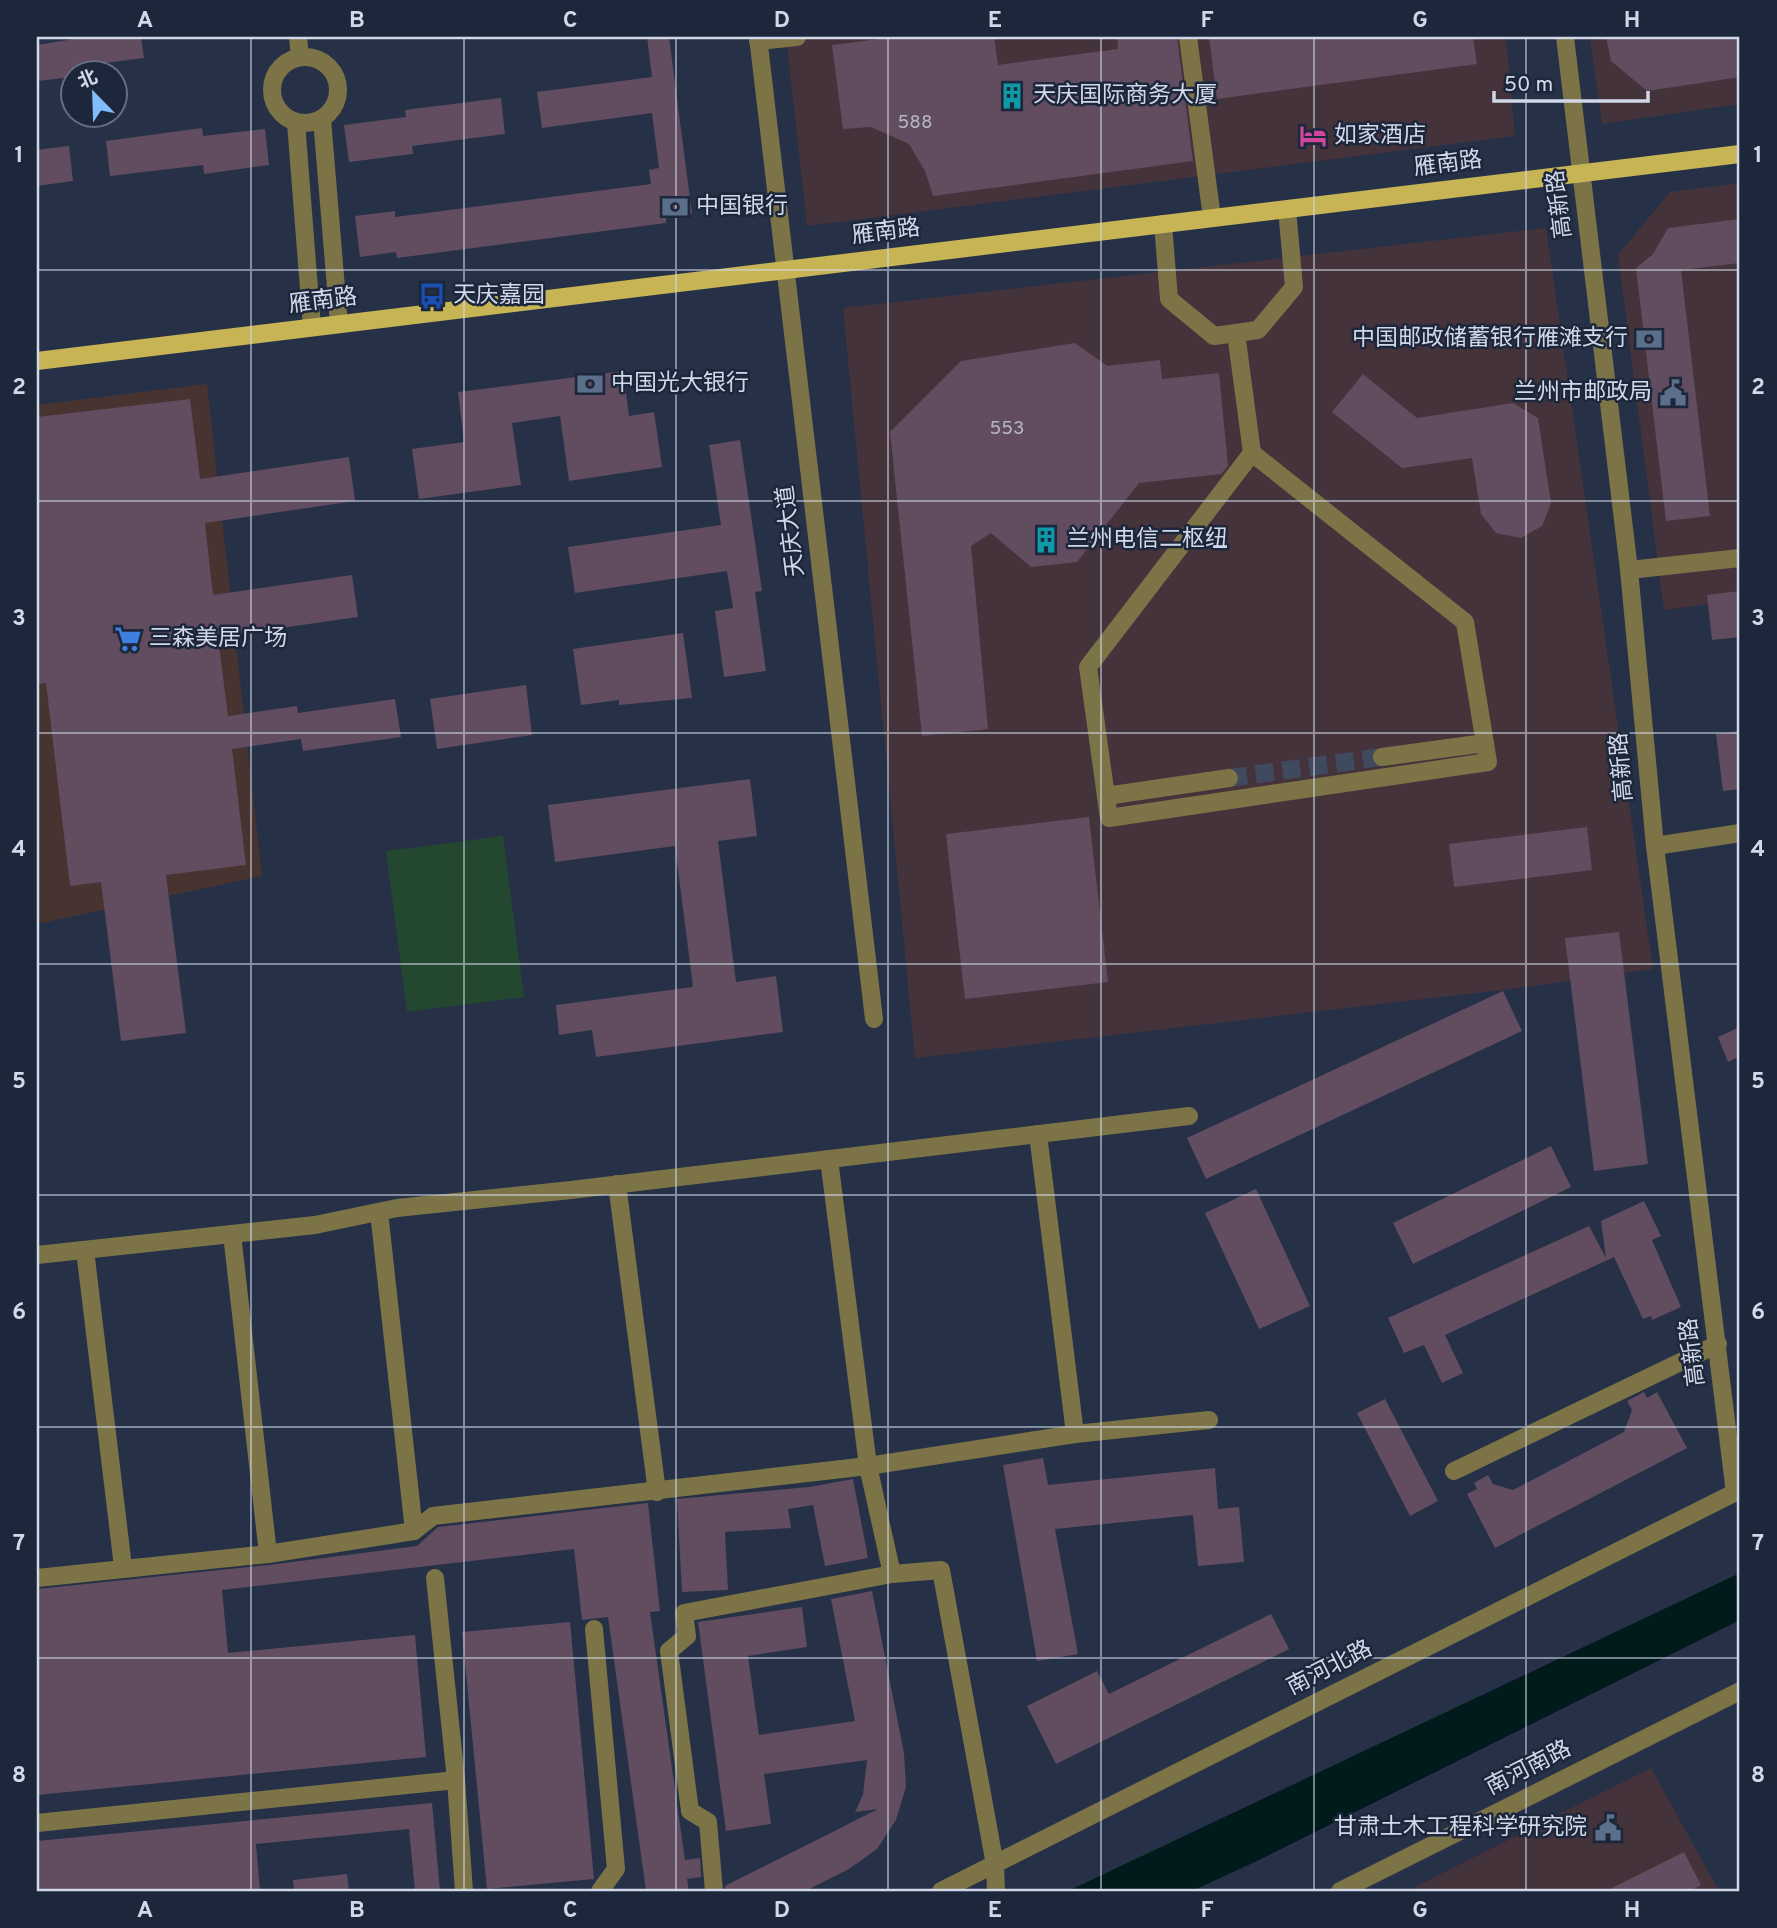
<svg xmlns="http://www.w3.org/2000/svg" width="1777" height="1928" font-family="Overpass,'Noto Sans SC',sans-serif">
	<rect width="100%" height="100%" fill="#263147"/>
	<!-- commercial -->
	<g fill="#45333b">
		<path d="M786 37H1506L1515 136 807 226Z"/>
		<path d="M1590 37H1740V104L1602 124Z"/>
		<path d="M1740 183V600L1664 610 1618 255 1670 192Z"/>
		<path d="M1546 228 1653 969 1519 988 915 1058 843 308Z"/>
		<path d="M1651 1768 1719 1891H1414L1413 1888Z"/>
	</g>
	<!-- industrial -->
	<path fill="#473330" d="M207 384 262 876 37 924V405Z"/>
	<!-- green -->
	<path fill="#244730" d="M503 836 524 997 407 1012 386 851Z"/>
	<!-- water -->
	<path fill="#011a1c" d="M1740 1573V1620L1257 1861 1192 1891H1068Z"/>
	<!-- building -->
	<g fill="#614c60">
		<path d="M86 37H141L144 58 89 65 91 74H74V77L37 81V45Z"/>
		<path d="M647 37H669L692 214 666 217V223L397 258 396 252 360 257 355 216 395 211V217L651 184 649 170 659 168 652 113 542 128 537 92 652 77Z"/>
		<path d="M895 37H994L998 65 1118 49 1117 37H1177L1193 161 933 196 925 171 909 144 871 127 843 129 832 45Z"/>
		<path d="M1209 37H1473L1477 64 1217 99Z"/>
		<path d="M1606 37H1740V77L1647 91 1611 61Z"/>
		<path d="M501 98 505 134 412 146 413 154 349 162 344 125 406 117 405 110Z"/>
		<path d="M202 128 203 136 265 129 269 165 204 174 203 165 110 176 106 141Z"/>
		<path d="M69 146 73 181 37 186V150Z"/>
		<path d="M1740 219V263L1681 270 1710 516 1666 521 1636 268 1653 254 1668 228Z"/>
		<path d="M1075 343 1107 366 1160 360 1162 379 1219 373 1228 466 1221 474 1139 483 1077 562 1031 567 991 533 971 546 988 729 922 736 890 432 961 361Z"/>
		<path d="M623 371 629 416 654 412 662 467 569 481 560 416 512 423 521 485 419 499 412 449 464 442 458 392Z"/>
		<path d="M1363 374 1417 418 1513 403 1538 418 1551 503 1542 526 1521 538 1496 533 1481 514 1472 458 1402 468 1332 412Z"/>
		<path d="M190 399 200 479 349 457 355 501 205 523 213 595 352 575 358 617 218 637 228 716 297 706 298 713 395 699 401 737 303 751 301 739 232 749 246 865 166 875 186 1033 121 1041 101 882 70 886 46 683 37 684V417Z"/>
		<path d="M740 440 762 591 755 592 766 671 724 677 715 611 733 608 727 571 575 593 568 547 721 525 709 445Z"/>
		<path d="M1740 591V637L1712 640 1707 595Z"/>
		<path d="M683 633 692 698 619 705V700L581 705 573 649Z"/>
		<path d="M526 685 532 735 437 749 430 699Z"/>
		<path d="M1740 731V789L1723 791 1716 734Z"/>
		<path d="M750 779 757 836 718 841 736 982 776 976 783 1032 596 1057 592 1030 559 1035 556 1005 693 987 675 846 555 862 548 805Z"/>
		<path d="M1089 817 1108 982 965 999 946 834Z"/>
		<path d="M1587 827 1592 870 1454 887 1449 844Z"/>
		<path d="M1619 932 1648 1164 1594 1171 1565 938Z"/>
		<path d="M1503 991 1522 1031 1206 1179 1187 1138Z"/>
		<path d="M1740 1027V1056L1728 1062 1718 1037Z"/>
		<path d="M1551 1146 1571 1187 1413 1264 1393 1223Z"/>
		<path d="M1256 1189 1310 1306 1259 1329 1205 1213Z"/>
		<path d="M1644 1201 1661 1236 1652 1240 1681 1307 1652 1320 1651 1316 1643 1319 1614 1257 1445 1335 1463 1373 1442 1383 1424 1345 1404 1353 1388 1318 1589 1226 1606 1258 1601 1221Z"/>
		<path d="M1644 1392 1647 1398 1657 1392 1687 1448 1495 1548 1467 1494 1477 1489 1474 1483 1488 1475 1493 1484 1513 1490 1624 1432 1632 1410 1627 1401Z"/>
		<path d="M1385 1399 1438 1501 1410 1516 1357 1413Z"/>
		<path d="M1043 1458 1048 1485 1215 1468 1218 1509 1239 1507 1244 1562 1198 1566 1193 1515 1055 1529 1078 1654 1037 1661 1003 1465Z"/>
		<path d="M853 1479 868 1558 825 1566 813 1505 788 1509 791 1528 725 1532 728 1590 682 1592 677 1499 809 1487Z"/>
		<path d="M648 1503 660 1611 650 1612 685 1860 700 1858 701 1877 687 1879 689 1891H646L608 1617 582 1620 574 1549 222 1590 228 1653 415 1635 426 1757 37 1795V1589L269 1565 417 1546 438 1527Z"/>
		<path d="M872 1591 904 1753 906 1787 896 1820 877 1849 849 1869 805 1891H725V1886L878 1809 855 1812 863 1795 867 1760 764 1774 771 1824 726 1831 698 1622 802 1607 807 1647 748 1656 759 1735 855 1721 831 1599Z"/>
		<path d="M1271 1614 1289 1649 1056 1764 1027 1706 1097 1671 1109 1694Z"/>
		<path d="M570 1622 594 1879 487 1889 462 1632Z"/>
		<path d="M432 1803 440 1891H415L409 1829 256 1844 260 1891H37V1841Z"/>
		<path d="M1684 1852 1701 1885 1689 1891H1606Z"/>
		<path d="M347 1874 349 1891H294L293 1880Z"/>
	</g>
	<g fill="none" stroke-linecap="round" stroke-linejoin="round">
		<!-- minor-tunnel -->
		<path stroke="#404a5f" stroke-width="18" stroke-dasharray="18 9" stroke-linecap="butt" d="M1229 778 1382 757"/>
		<!-- minor -->
		<g stroke="#7c7347" stroke-width="18">
			<path d="M298 37 300 57"/>
			<path d="M758 37 874 1019"/>
			<path d="M1188 37 1212 218"/>
			<path d="M1565 37 1629 570 1655 846 1735 1493"/>
			<path d="M758 41 797 37"/>
			<circle cx="305" cy="90" r="33"/>
			<path d="M322 119 339 324"/>
			<path d="M296 123 312 327"/>
			<path d="M1163 224 1169 299 1214 336 1258 330 1294 287 1287 209"/>
			<path d="M1236 333 1252 453"/>
			<path d="M1252 453 1465 622 1488 762 1109 818 1088 667Z"/>
			<path d="M1629 570 1740 558"/>
			<path d="M1382 757 1485 743"/>
			<path d="M1106 796 1229 778"/>
			<path d="M1655 846 1740 833"/>
			<path d="M1038 1134 1075 1434"/>
			<path d="M829 1159 868 1466 1075 1434 1209 1420"/>
			<path d="M617 1184 657 1492"/>
			<path d="M379 1212 414 1531"/>
			<path d="M232 1234 268 1554"/>
			<path d="M85 1250 123 1567"/>
			<path d="M37 1255 315 1225 397 1208 571 1190 1189 1116"/>
			<path d="M1454 1471 1718 1344"/>
			<path d="M37 1578 268 1554 414 1531 433 1516 868 1466 892 1574"/>
			<path d="M594 1629 616 1869 600 1891"/>
			<path d="M456 1780 464 1891"/>
			<path d="M37 1823 456 1780 435 1578"/>
			<path d="M714 1891 708 1822 690 1811 669 1651 687 1636 684 1613 892 1574 941 1570 995 1865 996 1891"/>
			<path d="M941 1891 1740 1490"/>
			<path d="M1340 1891 1740 1691"/>
		</g>
		<!-- major -->
		<path stroke="#c7b454" stroke-width="18" d="M37 361 1740 154"/>
	</g>
	<!-- grid -->
	<path fill="none" stroke="#d1d8e7" stroke-width="2" stroke-opacity="0.55" d="M251 37V1891M464 37V1891M676 37V1891M888 37V1891M1101 37V1891M1314 37V1891M1526 37V1891M37 270H1740M37 501H1740M37 733H1740M37 964H1740M37 1195H1740M37 1427H1740M37 1658H1740"/>
	<!-- icons -->
	<defs>
		<g id="building-bare" transform="scale(2.1)"><path d="M-4-6H4V6H1V3H-1V6H-4ZM-2.5-4.3h1.7v1.8h-1.7ZM.8-4.3h1.7v1.8H.8ZM-2.5-1h1.7V.8h-1.7ZM.8-1h1.7V.8H.8Z" fill="#0f9aa8" stroke="#1d273c" stroke-width="2.5" paint-order="stroke"/></g>
		<g id="hotel-bare" transform="scale(2.1)"><path d="M-6-4.5h1.5V1H6V5H4.5V3h-9V5H-6ZM-4 0a1.8 1.8 0 1 1 3.6 0ZM.5 0V-2.5h3Q6-2.5 6 0Z" fill="#d1479c" stroke="#1d273c" stroke-width="2.5" paint-order="stroke"/></g>
		<g id="bank-bare" transform="scale(2.1)"><path d="M-6-4H6V4H-6ZM0-2.3a2.3 2.3 0 1 0 0 4.6a2.3 2.3 0 1 0 0-4.6Z" fill="#5c6f8a" stroke="#1d273c" stroke-width="2.5" paint-order="stroke"/></g>
		<g id="bus-bare" transform="scale(2.1)"><path d="M-5-6H5V4H4V6H2V4H-2V6H-4V4H-5ZM-3.5-4V0h7V-4ZM-3.5 1.2v1.5H-2V1.2ZM2 1.2v1.5H3.5V1.2Z" fill="#1a4fb4" stroke="#1d273c" stroke-width="2.5" paint-order="stroke"/></g>
		<g id="civic-bare" transform="scale(2.1)"><path d="M-.6-6.5H3V-4.5H.6V-3L4-1V1h2V6H-6V1h2V-1L-.6-3ZM-1.2 2.5V6h2.4V2.5Z" fill="#5c6f8a" stroke="#1d273c" stroke-width="2.5" paint-order="stroke"/></g>
		<g id="supermarket-bare" transform="scale(2.1)"><path d="M-6-5.5h2.5l.6 2H6L4.5 2H-2.5L-4.4-4H-6ZM-1.5 3.2a1.3 1.3 0 1 0 .1 0ZM3 3.2a1.3 1.3 0 1 0 .1 0Z" fill="#3f7fe0" stroke="#1d273c" stroke-width="2.5" paint-order="stroke"/></g>
	</defs>
	<g fill-rule="evenodd">
		<use href="#building-bare" x="1012" y="96"/>
		<use href="#hotel-bare" x="1313" y="136"/>
		<use href="#bank-bare" x="675" y="207"/>
		<use href="#bus-bare" x="432" y="296"/>
		<use href="#bank-bare" x="1649" y="339"/>
		<use href="#bank-bare" x="590" y="384"/>
		<use href="#civic-bare" x="1673" y="393"/>
		<use href="#building-bare" x="1046" y="540"/>
		<use href="#supermarket-bare" x="128" y="639"/>
		<use href="#civic-bare" x="1608" y="1828"/>
	</g>
	<g text-anchor="middle" dominant-baseline="central" stroke-width="5" stroke-linejoin="round" paint-order="stroke">
		<!-- number labels -->
		<g font-size="19" fill="#b5b5c5">
			<text x="915" y="123">588</text>
			<text x="1007" y="429">553</text>
		</g>
		<!-- poi labels -->
		<g font-size="23" fill="#d1d8e7" stroke="#1d273c" text-anchor="start">
			<text x="1033" y="96">天庆国际商务大厦</text>
			<text x="1334" y="136">如家酒店</text>
			<text x="696" y="207">中国银行</text>
			<text x="453" y="296">天庆嘉园</text>
			<text x="1628" y="339" text-anchor="end">中国邮政储蓄银行雁滩支行</text>
			<text x="611" y="384">中国光大银行</text>
			<text x="1652" y="393" text-anchor="end">兰州市邮政局</text>
			<text x="1067" y="540">兰州电信二枢纽</text>
			<text x="149" y="639">三森美居广场</text>
			<text x="1587" y="1828" text-anchor="end">甘肃土木工程科学研究院</text>
		</g>
		<!-- street labels -->
		<g font-size="23" fill="#d1d8e7" stroke="#1d273c">
			<text transform="translate(1448 165) rotate(-7)">雁南路</text>
			<text transform="translate(1561 204) rotate(-97)">高新路</text>
			<text transform="translate(886 233) rotate(-7)">雁南路</text>
			<text transform="translate(323 302) rotate(-7)">雁南路</text>
			<text transform="translate(792 531) rotate(-97)">天庆大道</text>
			<text transform="translate(1623 767) rotate(-95)">高新路</text>
			<text transform="translate(1694 1352) rotate(-97)">高新路</text>
			<text transform="translate(1330 1669) rotate(-27)">南河北路</text>
			<text transform="translate(1529 1769) rotate(-27)">南河南路</text>
		</g>
	</g>
	<!-- border -->
	<rect width="1777" height="1928" fill="none" stroke="#1d273c" stroke-width="77"/>
	<!-- north arrow -->
	<g transform="translate(94 94) rotate(337)"><circle r="33" fill="#1d273c" stroke="#656e80" stroke-width="2"/>
	<path d="M0-5L12 26L0 18L-12 26Z" fill="#81bdfa"/>
	<text y="-10" font-size="19" font-weight="bold" text-anchor="middle" fill="#d1d8e7">北</text>
	</g>
	<!-- scale -->
	<path d="M1494 91v10h154v-10" fill="none" stroke="#d1d8e7" stroke-width="3.5"/>
	<text x="1504" y="91" font-size="21" fill="#d1d8e7" stroke="#1d273c" stroke-width="5" paint-order="stroke">50 m</text>
	<rect x="38" y="38" width="1700" height="1852" fill="none" stroke="#d1d8e7" stroke-width="2.5"/>
	<g font-size="23" text-anchor="middle" font-weight="bold" fill="#d1d8e7">
		<text x="145" y="27">A</text>
		<text x="357" y="27">B</text>
		<text x="570" y="27">C</text>
		<text x="782" y="27">D</text>
		<text x="995" y="27">E</text>
		<text x="1207" y="27">F</text>
		<text x="1420" y="27">G</text>
		<text x="1632" y="27">H</text>
		<text x="19" y="162">1</text>
		<text x="1758" y="162">1</text>
		<text x="19" y="394">2</text>
		<text x="1758" y="394">2</text>
		<text x="19" y="625">3</text>
		<text x="1758" y="625">3</text>
		<text x="19" y="856">4</text>
		<text x="1758" y="856">4</text>
		<text x="19" y="1088">5</text>
		<text x="1758" y="1088">5</text>
		<text x="19" y="1319">6</text>
		<text x="1758" y="1319">6</text>
		<text x="19" y="1550">7</text>
		<text x="1758" y="1550">7</text>
		<text x="19" y="1782">8</text>
		<text x="1758" y="1782">8</text>
		<text x="145" y="1917">A</text>
		<text x="357" y="1917">B</text>
		<text x="570" y="1917">C</text>
		<text x="782" y="1917">D</text>
		<text x="995" y="1917">E</text>
		<text x="1207" y="1917">F</text>
		<text x="1420" y="1917">G</text>
		<text x="1632" y="1917">H</text>
	</g>
</svg>
